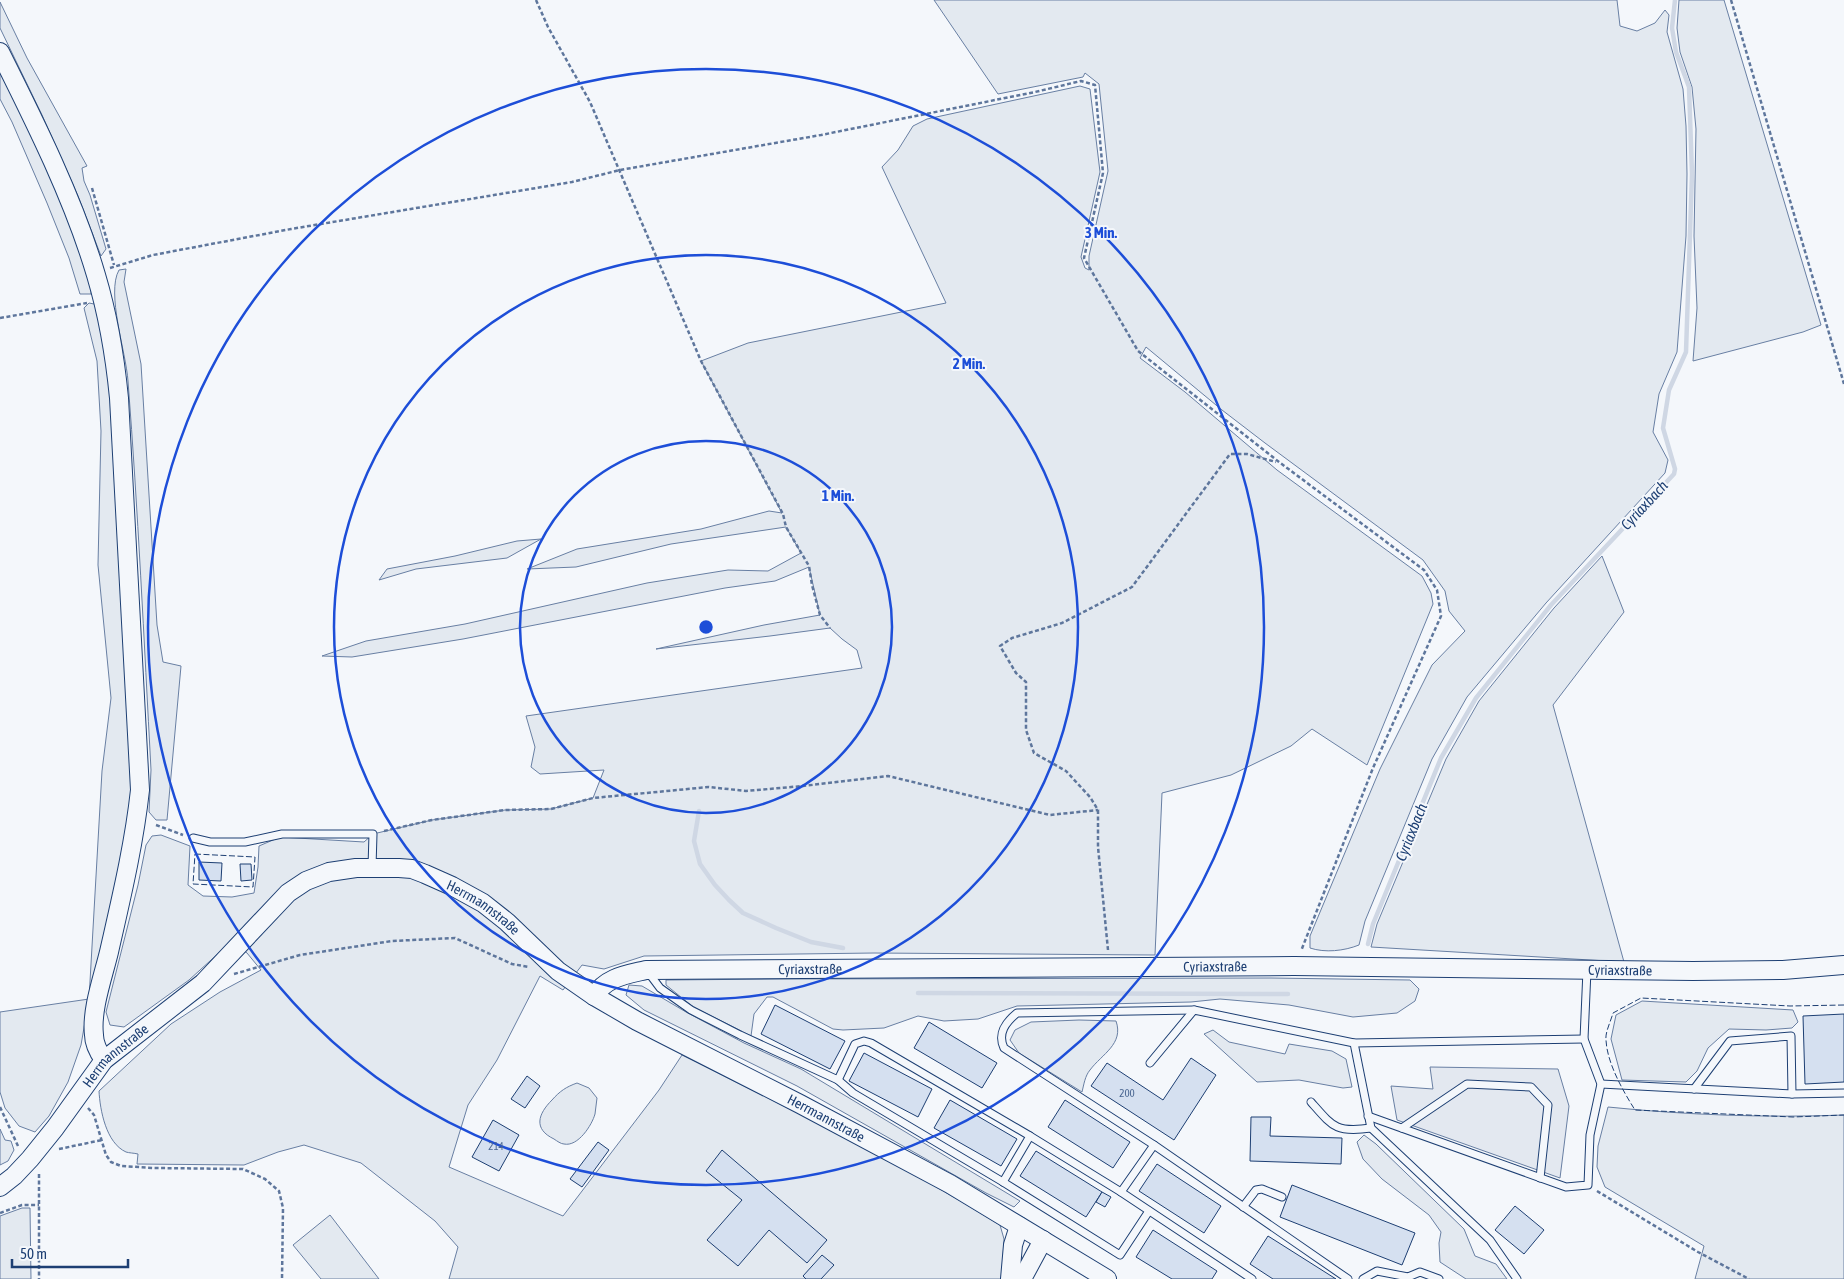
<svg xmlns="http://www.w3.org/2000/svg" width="1844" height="1279" font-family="'Asap Condensed',sans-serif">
	<rect width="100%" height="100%" fill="#f4f7fb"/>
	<!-- green -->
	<g fill="#e3e9f0" stroke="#687fa3">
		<path d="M934 0H1617L1620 26 1637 31 1655 23 1665 10 1669 15 1667 32 1683 89 1686 126 1687 174 1686 236 1677 352 1659 394 1653 432 1668 460 1665 473 1546 603 1467 697 1432 759 1365 921 1359 945C1344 951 1325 953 1310 948V936L1380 769 1432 665 1465 631 1449 611 1445 591 1423 560 1265 443 1222 410 1146 347 1140 358 1185 392 1277 470 1422 576 1431 593 1433 604 1367 765 1312 729 1291 746 1231 775 1162 793 1155 955 874 953 644 956 604 969 582 965 563 990 540 976 497 1060 468 1105 449 1167 563 1216 659 1090 682 1055C790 1109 898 1161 1000 1225L1004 1239 1002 1279H449L458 1247 435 1221 361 1163 304 1145 278 1152 244 1165 137 1164 138 1154C134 1153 129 1153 126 1152 106 1143 100 1110 99 1091L171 1024 220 992 261 970 247 953 232 941 189 980 124 1027 110 1025 106 1012 138 885 146 845 152 836 161 835 190 846 188 885 203 896 232 897 254 893 258 867 259 846 280 837 364 842 373 834 432 820 505 810 551 809 593 798 604 770 540 774 531 767 535 747 526 716 862 668 857 650 842 639 830 628 770 636 656 649 764 625 820 615 809 567 775 581 725 588 463 639 352 657 322 656 366 641 465 624 647 583 728 570 768 571 801 553 786 527 671 544 576 567 527 569 577 549 701 529 769 511 782 513 701 361 748 343 946 303 882 167 898 150 913 126 927 119 1080 86 1090 89 1100 172 1081 257 1085 268 1089 270V256L1108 171 1099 84 1085 73 1083 77 998 94Z"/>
		<path d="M1679 0H1724L1821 325 1803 332 1693 361 1697 308 1694 236 1696 129 1692 87 1680 52 1677 28Z"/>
		<path d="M0 2 27 58 87 166 82 168 84 181 90 195 106 249 101 256 78 196 42 115 0 28Z"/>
		<path d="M0 64 61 196 91 285V294H80L69 258 47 203 12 122 0 99Z"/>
		<path d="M126 269 124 282 141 364 157 625 163 662 181 666 167 820H156L149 812 151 770C144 640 138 510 128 381 126 352 106 293 119 270Z"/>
		<path d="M89 303 99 305 110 360 133 748 131 818 89 999 81 1045 68 1082 49 1116 35 1132 19 1126 5 1108 0 1092V1012L89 999 102 771 111 698 98 565 101 431 97 361 84 308Z"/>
		<path d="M541 539 507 558 416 569 379 580 387 569 455 556 517 541Z"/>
		<path d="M1602 556 1624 612 1553 705 1624 962 1371 947 1377 924 1446 759 1479 701 1554 608Z"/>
		<path d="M1271 978 1410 980 1419 989 1415 1001 1397 1013 1353 1017 1289 1005 1220 999 1191 1002 1017 1006 978 1019 944 1021 918 1016 884 1028 843 1030 833 1029 773 997H767L754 1014 751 1036 692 1006 666 985V980L780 979Z"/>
		<path d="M629 985 642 986 686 1012 744 1043 801 1069 1020 1201 1014 1207 986 1193 797 1086 644 1010 626 995Z"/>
		<path d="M1642 1001 1793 1010 1798 1022 1792 1028 1766 1030 1729 1029 1708 1048 1697 1071 1686 1082 1622 1080 1611 1039 1616 1015Z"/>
		<path d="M1079 1020 1116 1021C1124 1044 1102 1054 1090 1070 1085 1076 1084 1084 1082 1092L1019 1053 1010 1040 1015 1030 1031 1022Z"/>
		<path d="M1213 1030 1229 1042 1285 1054 1289 1044 1332 1051 1346 1059 1352 1087 1343 1088 1299 1080 1257 1082 1204 1034Z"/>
		<path d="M577 1083 589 1088 597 1098C596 1103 596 1109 595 1114 592 1125 578 1147 564 1144 561 1144 557 1141 554 1139 533 1129 538 1114 552 1100 560 1091 566 1087 577 1083Z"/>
		<path d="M1608 1107C1685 1115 1767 1118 1844 1115V1279H1695L1704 1246 1605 1187 1597 1167 1598 1146Z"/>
		<path d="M0 1129 5 1140 11 1141 14 1150 8 1161 0 1165Z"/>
		<path d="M1364 1135 1376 1144 1464 1229 1475 1256 1496 1264 1507 1279H1466L1440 1262 1439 1243 1441 1232 1429 1215 1382 1179 1363 1159 1357 1142Z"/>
		<path d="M22 1208H30L31 1279H0V1216Z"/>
		<path d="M330 1215 379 1279H321L293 1245Z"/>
	</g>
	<!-- parking -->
	<path fill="#e3e8f0" stroke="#687fa3" d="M1430 1067 1558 1069 1569 1106 1560 1178 1397 1120 1391 1086 1433 1089Z"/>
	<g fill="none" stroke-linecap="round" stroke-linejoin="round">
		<!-- stream -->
		<g stroke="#cfd7e4" stroke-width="4.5">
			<path d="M699 811 694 841 700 864 715 885 729 900 743 913 776 928 811 942 843 948"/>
			<path d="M1368 944 1373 924 1441 758 1476 698 1551 605 1674 474 1675 469 1663 428 1669 390 1686 352 1692 174 1689 87 1676 52 1672 28 1675 0"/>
			<path d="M918 993 1288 994"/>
		</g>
	</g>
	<!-- building -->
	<g fill="#d5e0f0" stroke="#1d3f73">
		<path d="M199 862 222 863 221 881 199 880Z"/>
		<path d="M240 864H251L252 880 241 881Z"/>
		<path d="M775 1005 845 1041 830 1069 761 1034Z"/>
		<path d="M1844 1014V1082L1805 1084 1803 1016Z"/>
		<path d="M929 1022 997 1063 982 1088 914 1048Z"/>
		<path d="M864 1053 932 1089 918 1117 849 1081Z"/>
		<path d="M1191 1058 1216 1075 1174 1140 1091 1086 1107 1063 1163 1100Z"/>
		<path d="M527 1076 540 1086 525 1108 511 1099Z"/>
		<path d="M950 1100 1017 1139 1001 1166 934 1128Z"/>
		<path d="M1065 1100 1130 1142 1113 1168 1048 1127Z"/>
		<path d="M1251 1117H1271L1270 1136 1342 1138 1341 1164 1250 1161Z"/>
		<path d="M493 1120 519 1135 499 1171 472 1157Z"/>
		<path d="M598 1142 609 1150 582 1187 570 1179Z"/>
		<path d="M722 1150 827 1240 807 1263 769 1230 738 1266 707 1240 742 1200 706 1171Z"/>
		<path d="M1036 1151 1102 1192 1086 1217 1020 1176Z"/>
		<path d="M1157 1164 1221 1206 1204 1233 1139 1191Z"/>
		<path d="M1292 1185 1415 1233 1402 1265 1280 1217Z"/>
		<path d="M1102 1192 1111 1197 1105 1207 1096 1202Z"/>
		<path d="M1515 1206 1544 1230 1524 1254 1495 1230Z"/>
		<path d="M1153 1230 1217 1271 1212 1279H1172L1136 1257Z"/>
		<path d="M1268 1236 1336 1279H1273L1250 1264Z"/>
		<path d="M822 1255 834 1265 821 1279H806L803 1276Z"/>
	</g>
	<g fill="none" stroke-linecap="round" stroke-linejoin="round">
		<!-- service casing -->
		<g stroke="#1d3f73" stroke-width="9">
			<g id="service">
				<path d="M193 838 210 842H245L282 834H373L372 867"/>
				<path d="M648 972 660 988 691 1010 740 1035 838 1080 855 1044 864 1041 871 1043 1030 1136 1121 1192"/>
				<path d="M1194 1010 1017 1013C1006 1022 997 1033 1004 1048L1154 1145 1348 1279"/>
				<path d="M1354 1043 1371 1128 1490 1240 1517 1279"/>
				<path d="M1150 1063 1194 1010 1354 1043 1584 1039"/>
				<path d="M838 1080 853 1093 1003 1182 1120 1255 1149 1211"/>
				<path d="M1601 1084 1792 1094 1844 1093"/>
				<path d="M1694 1089 1730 1041 1791 1036 1792 1094"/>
				<path d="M1311 1102C1333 1127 1336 1133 1371 1128"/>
				<path d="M1368 1116 1566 1187 1588 1185 1590 1135 1601 1084 1584 1039 1587 970"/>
				<path d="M1402 1128 1467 1084 1531 1087 1548 1105 1540 1178"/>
				<path d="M1154 1145 1121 1192 1252 1279"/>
				<path d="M1003 1182 1030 1136"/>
				<path d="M1243 1207 1256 1190 1262 1189 1282 1197"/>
				<path d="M1363 1279 1377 1271 1408 1277 1420 1272 1439 1279"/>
			</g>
		</g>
		<!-- tertiary casing -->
		<g stroke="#1d3f73" stroke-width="20">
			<g id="tertiary">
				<path d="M0 52C35 122 74 200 96 275 108 315 115 357 119 398L140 790C134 845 121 899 109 952 103 977 91 1010 94 1035 94 1044 99 1053 104 1060"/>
				<path id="s1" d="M594 996C607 977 625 975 646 970L1294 966 1693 971 1783 970 1844 965"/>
				<path id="s2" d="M0 1187 14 1176 30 1159 55 1128 104 1060 203 983 288 893 306 881 329 872 356 868H399L412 869 425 874 452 886 483 903 507 922 558 971 594 996 637 1021 800 1104 950 1184 1107 1279"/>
				<path d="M1010 1279 1013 1245 1019 1226"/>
				<path d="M1022 1279 1043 1240"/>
			</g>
		</g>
		<!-- path -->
		<g stroke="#5e769c" stroke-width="2.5" stroke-dasharray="4 2.5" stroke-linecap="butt">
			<path d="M536 0 548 27 590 102 701 361 783 514 786 527 809 566 812 585 820 615 830 628"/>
			<path d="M1731 0 1844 384"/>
			<path d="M92 188 114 265"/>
			<path d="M110 268 153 255 291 229 572 182 620 170 821 135 1035 92 1081 81 1095 85 1103 173 1084 258 1138 351 1279 462 1424 570 1437 590 1441 616 1373 768 1301 951"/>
			<path d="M0 318 87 303"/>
			<path d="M156 825 183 835"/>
			<path d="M384 831 432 820 505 810 551 809 593 798 709 787 746 791 803 786 888 776 1050 815 1098 810"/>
			<path d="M1108 950 1098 847V810L1090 797 1066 771 1034 753 1026 730V682L1016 673 1000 646 1012 638 1062 623 1132 587 1230 454H1247L1276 462"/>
			<path d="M234 974 300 955 392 941 455 938 512 964 529 967"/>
			<path d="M0 1107 18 1146"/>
			<path d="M88 1108 94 1115 106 1155 111 1162 121 1166 154 1168 243 1169 265 1179 279 1191 283 1208 282 1279"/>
			<path d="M59 1149 102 1140"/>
			<path d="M39 1174V1279"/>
			<path d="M1597 1191 1698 1252 1749 1279"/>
			<path d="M0 1213 22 1205H39"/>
		</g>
		<!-- service -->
		<use href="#service" stroke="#f4f7fb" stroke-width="7"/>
		<!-- tertiary -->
		<use href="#tertiary" stroke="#f4f7fb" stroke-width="18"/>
		<!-- fence -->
		<g stroke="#1d3f73" stroke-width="1" stroke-dasharray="6 2.5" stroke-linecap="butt">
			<path d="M195 854 255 857 253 887 193 884Z"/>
			<path d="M1844 1005 1790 1006 1641 998 1613 1013C1611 1021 1605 1032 1606 1040 1607 1063 1623 1091 1635 1110L1793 1117 1844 1115"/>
		</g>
	</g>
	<!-- distance rings -->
	<g fill="none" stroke="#1d4ed8" stroke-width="2.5">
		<circle cx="706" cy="627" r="186"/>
		<circle cx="706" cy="627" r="372"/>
		<circle cx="706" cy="627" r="558"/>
	</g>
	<g text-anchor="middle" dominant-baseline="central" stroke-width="4" stroke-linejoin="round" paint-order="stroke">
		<!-- number labels -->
		<g font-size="11" fill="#4b6792">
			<text x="1127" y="1093">200</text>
			<text x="496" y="1146">214</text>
		</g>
		<!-- street labels -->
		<g font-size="14" fill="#1d3f73" stroke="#f4f7fb">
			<text stroke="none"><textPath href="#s2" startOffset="625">Herrmannstraße</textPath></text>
			<text stroke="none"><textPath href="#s1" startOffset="629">Cyriaxstraße</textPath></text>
			<text stroke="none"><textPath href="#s1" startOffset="224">Cyriaxstraße</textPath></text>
			<text stroke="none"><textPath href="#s1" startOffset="1034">Cyriaxstraße</textPath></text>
			<text stroke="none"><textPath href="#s2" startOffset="176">Herrmannstraße</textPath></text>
			<text stroke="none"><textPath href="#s2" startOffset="1030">Herrmannstraße</textPath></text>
		</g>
		<!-- water labels -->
		<g font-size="15" font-style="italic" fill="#1d3f73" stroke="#f4f7fb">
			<text transform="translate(1644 505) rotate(-47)">Cyriaxbach</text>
			<text transform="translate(1411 832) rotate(-68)">Cyriaxbach</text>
		</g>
	</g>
	<circle cx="706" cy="627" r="8" fill="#1d4ed8" stroke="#f4f7fb" stroke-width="2.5"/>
	<g font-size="15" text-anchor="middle" font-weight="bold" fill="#1d4ed8" stroke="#f4f7fb" stroke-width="4" stroke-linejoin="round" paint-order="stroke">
		<text x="1101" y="238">3 Min.</text>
		<text x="969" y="369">2 Min.</text>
		<text x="838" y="501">1 Min.</text>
	</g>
	<!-- scale -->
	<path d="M12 1259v8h116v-8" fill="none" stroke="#1d3f73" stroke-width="2.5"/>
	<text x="20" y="1259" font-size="15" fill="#1d3f73" stroke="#f4f7fb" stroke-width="4" paint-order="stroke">50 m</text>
</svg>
